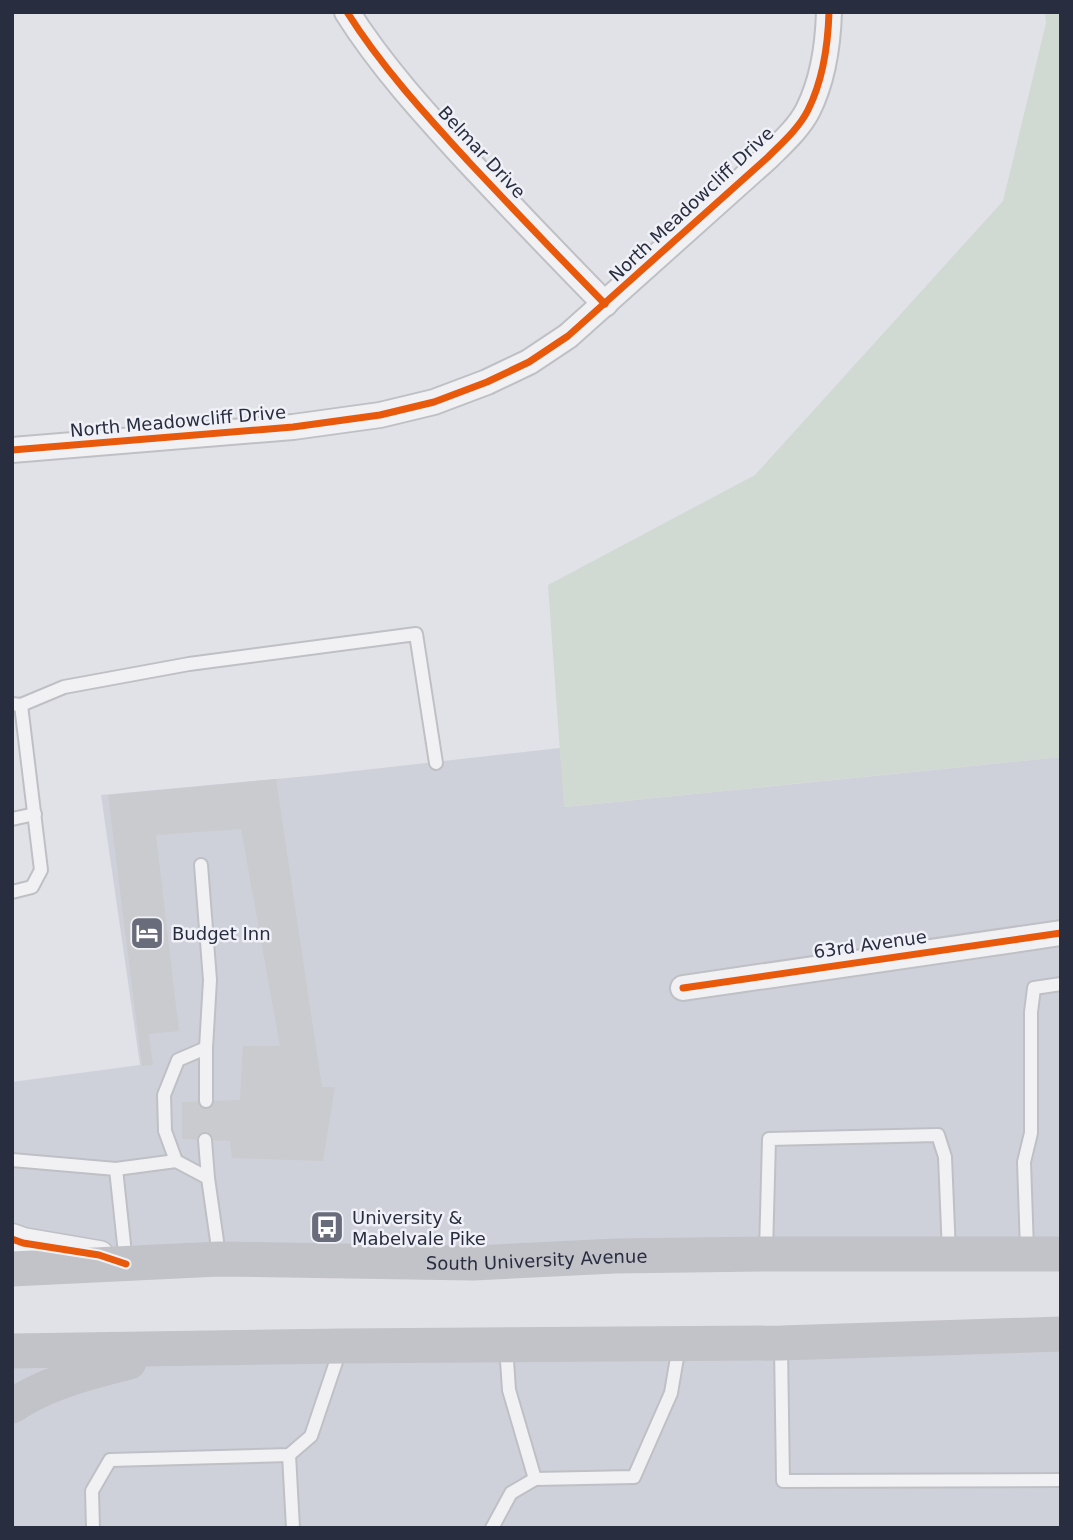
<svg xmlns="http://www.w3.org/2000/svg" width="1073" height="1540" font-family="'DejaVu Sans',sans-serif">
	<rect width="100%" height="100%" fill="#e1e2e7"/>
	<!-- built -->
	<g fill="#cfd1da">
		<path d="M560 748 565 807 1061 757V1257L12 1271V1082L140 1065 101 795 319 775Z"/>
		<path d="M1061 1342V1528H12V1352Z"/>
	</g>
	<!-- green -->
	<path fill="#d0d9d2" d="M1045 12H1061V757L564 807 548 585 755 475 1003 201 1046 23Z"/>
	<!-- building -->
	<path fill="#cacbcf" d="M276 779 322 1087H335L323 1161 232 1158 230 1141 182 1139V1102L240 1100 243 1046H280L241 829 156 835 179 1031 149 1034 153 1065 142 1066 108 795Z"/>
	<g fill="none" stroke-linecap="round" stroke-linejoin="round">
		<!-- service casing -->
		<g stroke="#bfc0c5" stroke-width="16">
			<g id="service">
				<path d="M12 704 21 705 41 870 32 887 12 892"/>
				<path d="M21 705 64 687 189 664 416 634 436 763"/>
				<path d="M12 819 35 814"/>
				<path d="M201 865 210 980 206 1048V1101"/>
				<path d="M206 1048 178 1060 164 1095 165 1131 176 1161 208 1178"/>
				<path d="M205 1140 208 1178 219 1255"/>
				<path d="M12 1160 116 1169 176 1161"/>
				<path d="M116 1169 126 1263"/>
				<path d="M1027 1250 1024 1162 1031 1133V1012L1034 988 1061 984"/>
				<path d="M766 1252 769 1139 938 1135 945 1157 949 1253"/>
				<path d="M506 1346 509 1390 535 1479 634 1477 671 1393 679 1346"/>
				<path d="M781 1347 783 1481 1061 1480"/>
				<path d="M289 1455 293 1528"/>
				<path d="M93 1528 92 1491 110 1460 289 1455 311 1436 340 1350"/>
				<path d="M492 1528 511 1493 535 1479"/>
			</g>
		</g>
		<!-- minor casing -->
		<g stroke="#bfc0c5" stroke-width="28">
			<g id="minor">
				<path d="M347 12C381 66 425 114 468 161 513 209 559 257 605 304"/>
				<path d="M12 450 293 427 380 415 434 402 487 382 529 362 568 336 768 157C782 143 799 128 808 110 823 80 828 46 829 12"/>
				<path d="M683 988 1061 933"/>
			</g>
		</g>
		<!-- tertiary casing -->
		<g stroke="#bfc0c5" stroke-width="33">
			<path id="tertiary" d="M12 1239 23 1243 99 1256"/>
		</g>
		<!-- service -->
		<use href="#service" stroke="#f1f1f3" stroke-width="12"/>
		<!-- minor -->
		<use href="#minor" stroke="#f1f1f3" stroke-width="24"/>
		<!-- tertiary -->
		<use href="#tertiary" stroke="#f1f1f3" stroke-width="30"/>
		<!-- secondary -->
		<g stroke="#c2c3c9" stroke-width="35">
			<path id="s1" d="M12 1269 219 1259 473 1263 615 1256 766 1254H1061"/>
			<path d="M12 1351 341 1346 781 1343 1061 1334"/>
			<path d="M12 1406C48 1382 88 1373 129 1362"/>
		</g>
		<!-- cycleway casing -->
		<g stroke="#eff1f6" stroke-width="11">
			<g id="cycleway">
				<path d="M347 12C381 66 425 114 468 161 513 209 559 257 605 304"/>
				<path d="M12 450 293 427 380 415 434 402 487 382 529 362 568 336 768 157C782 143 799 128 808 110 823 80 828 46 829 12"/>
				<path d="M683 988 1061 933"/>
				<path d="M12 1239 23 1243 99 1255 126 1264"/>
			</g>
		</g>
		<!-- cycleway -->
		<use href="#cycleway" stroke="#e8590c" stroke-width="7"/>
	</g>
	<!-- icons -->
	<defs>
		<g id="hotel-square" transform="scale(1.75)"><rect x="-9" y="-9" width="18" height="18" rx="4" fill="#696c7a" stroke="#eff1f6"/><path d="M-6-4.5h1.5V1H6V5H4.5V3h-9V5H-6ZM-4 0a1.8 1.8 0 1 1 3.6 0ZM.5 0V-2.5h3Q6-2.5 6 0Z" fill="#fff"/></g>
		<g id="bus-square" transform="scale(1.75)"><rect x="-9" y="-9" width="18" height="18" rx="4" fill="#696c7a" stroke="#eff1f6"/><path d="M-5-6H5V4H4V6H2V4H-2V6H-4V4H-5ZM-3.5-4V0h7V-4ZM-3.5 1.2v1.5H-2V1.2ZM2 1.2v1.5H3.5V1.2Z" fill="#fff"/></g>
	</defs>
	<g fill-rule="evenodd">
		<use href="#hotel-square" x="147" y="933"/>
		<use href="#bus-square" x="327" y="1227"/>
	</g>
	<g text-anchor="middle" dominant-baseline="central" stroke-width="5" stroke-linejoin="round" paint-order="stroke">
		<!-- street labels -->
		<g font-size="18" fill="#282d40" stroke="#eff1f6">
			<text transform="translate(482 152) rotate(47)">Belmar Drive</text>
			<text transform="translate(691 204) rotate(-43)">North Meadowcliff Drive</text>
			<text transform="translate(178 421) rotate(-5)">North Meadowcliff Drive</text>
			<text transform="translate(870 944) rotate(-8)">63rd Avenue</text>
			<text stroke="none"><textPath href="#s1" startOffset="525">South University Avenue</textPath></text>
		</g>
		<!-- poi labels -->
		<g font-size="18" fill="#282d40" stroke="#eff1f6" text-anchor="start">
			<text x="172" y="933">Budget Inn</text>
			<text x="352" y="1217">University &amp;<tspan x="352" dy="21">Mabelvale Pike</tspan></text>
		</g>
	</g>
	<!-- border -->
	<rect width="1073" height="1540" fill="none" stroke="#282d40" stroke-width="28"/>
</svg>
